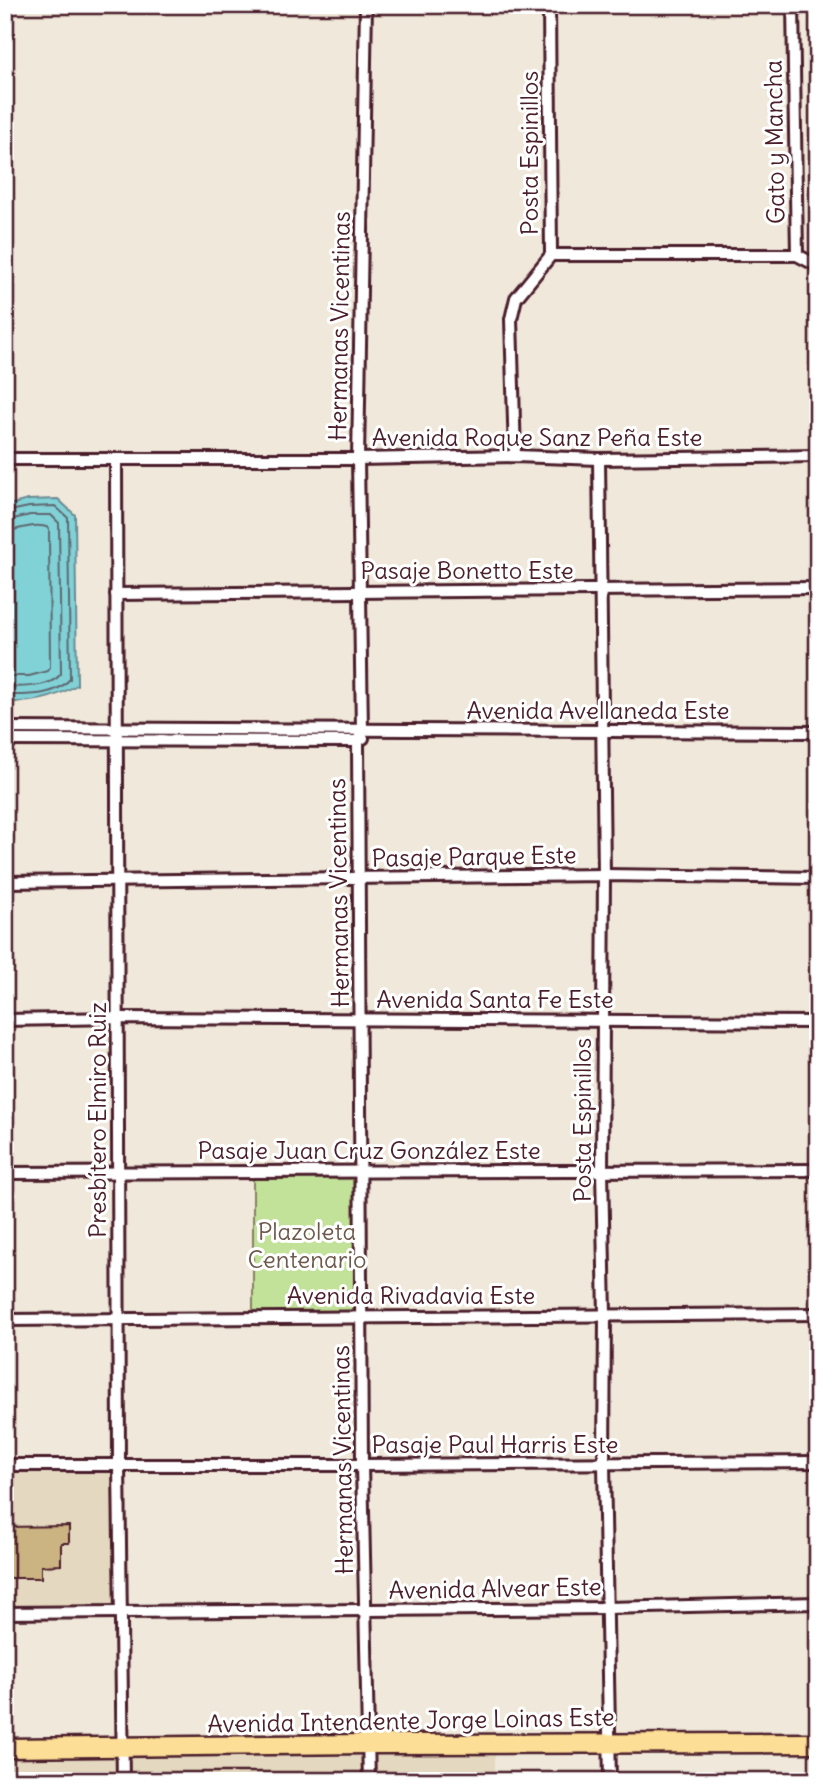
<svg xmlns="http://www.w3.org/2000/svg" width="823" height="1786" font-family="Delius,sans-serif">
	<rect width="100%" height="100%" fill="#f0e8da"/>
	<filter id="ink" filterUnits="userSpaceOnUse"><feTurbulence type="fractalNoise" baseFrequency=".0143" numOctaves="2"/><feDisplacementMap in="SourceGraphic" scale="14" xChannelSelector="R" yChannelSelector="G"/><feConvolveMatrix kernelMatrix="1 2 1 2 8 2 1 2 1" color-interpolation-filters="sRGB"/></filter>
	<g filter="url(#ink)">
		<!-- built -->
		<g fill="#e5d8c0">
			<path d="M5 1465H119L121 1613H5Z"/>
			<path d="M495 1744V1781H5V1748Z"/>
		</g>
		<!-- green -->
		<path fill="#c2e199" stroke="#868062" stroke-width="2" d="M360 1171 361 1317H253V1173Z"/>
		<!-- water -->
		<path fill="#80d2d7" stroke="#6a8a92" stroke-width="2" d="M58 499 75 515 77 685C53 699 32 703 5 702V506L28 500Z"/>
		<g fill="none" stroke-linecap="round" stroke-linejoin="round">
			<!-- shore -->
			<g stroke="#606770" stroke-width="2">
				<path d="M5 512 29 507 55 506 68 518 70 679C55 697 26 695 5 695"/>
				<path d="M5 521 30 515H51L59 523 61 674C48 689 23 686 5 687"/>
				<path d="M5 531C20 530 35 522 49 528L50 668 48 671 29 676H5"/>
			</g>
		</g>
		<!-- building -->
		<path fill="#ccb382" stroke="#4a1f2b" stroke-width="2" d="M69 1526V1543H61V1565L41 1566V1578H5V1527Z"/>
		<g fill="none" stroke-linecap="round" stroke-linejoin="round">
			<!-- street casing -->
			<g stroke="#4a1f2b" stroke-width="16">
				<g id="street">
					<path d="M366 5 358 459 362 731 358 741 362 1465 369 1781"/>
					<path d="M793 5 797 255 818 266"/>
					<path d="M551 255H797"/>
					<path d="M515 456 511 319 516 298 551 255 549 5"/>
					<path d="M5 459H358L515 456 599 459 818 456"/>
					<path d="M599 459 604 875 602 1170 605 1315 604 1464 610 1781"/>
					<path d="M116 460 119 1465 123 1781"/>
					<path d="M116 594 818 588"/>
					<path d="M5 728 818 732"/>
					<path d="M5 740 358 741 363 738"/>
					<path d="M5 882 604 875 818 878"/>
					<path d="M5 1020 118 1018 818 1022"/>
					<path d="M5 1173 818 1170"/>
					<path d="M5 1320 818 1314"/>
					<path d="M5 1465H362L818 1462"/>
					<path d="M5 1613 607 1608 818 1603"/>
				</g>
			</g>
			<!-- primary casing -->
			<g stroke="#4a1f2b" stroke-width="23">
				<path id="primary" d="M5 1748 368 1744 818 1743"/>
			</g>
			<!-- street -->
			<use href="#street" stroke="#fff" stroke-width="10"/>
			<!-- primary -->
			<use href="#primary" stroke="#fcde96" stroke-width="18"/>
		</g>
	</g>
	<g text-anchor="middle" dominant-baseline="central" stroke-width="6" stroke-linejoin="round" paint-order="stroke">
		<!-- street labels -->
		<g font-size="24" fill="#4a1f2b" stroke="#fff">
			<text transform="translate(774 142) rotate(-91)">Gato y Mancha</text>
			<text transform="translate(529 153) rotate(-90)">Posta Espinillos</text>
			<text transform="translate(339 326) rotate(-89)">Hermanas Vicentinas</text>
			<text x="537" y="437">Avenida Roque Sanz Peña Este</text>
			<text x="467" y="570">Pasaje Bonetto Este</text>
			<text x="598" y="710">Avenida Avellaneda Este</text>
			<text transform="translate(474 856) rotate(-1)">Pasaje Parque Este</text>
			<text transform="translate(338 893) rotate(-91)">Hermanas Vicentinas</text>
			<text x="495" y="999">Avenida Santa Fe Este</text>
			<text transform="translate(97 1120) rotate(-90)">Presbítero Elmiro Ruiz</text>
			<text transform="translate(582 1120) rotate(-90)">Posta Espinillos</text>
			<text x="369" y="1150">Pasaje Juan Cruz González Este</text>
			<text x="411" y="1295">Avenida Rivadavia Este</text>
			<text x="495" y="1444">Pasaje Paul Harris Este</text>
			<text transform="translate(342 1460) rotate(-91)">Hermanas Vicentinas</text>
			<text transform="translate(495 1588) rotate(-1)">Avenida Alvear Este</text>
			<text transform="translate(411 1720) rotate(-1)">Avenida Intendente Jorge Loinas Este</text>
		</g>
		<!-- park labels -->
		<g font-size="24" fill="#6e594c" stroke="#fff">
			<text x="307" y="1231">Plazoleta<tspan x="307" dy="28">Centenario</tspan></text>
		</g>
	</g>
	<!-- margin -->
	<rect width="823" height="1786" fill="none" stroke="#fff" stroke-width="28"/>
	<rect x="14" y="14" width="795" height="1758" fill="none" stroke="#4a1f2b" stroke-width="2.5" filter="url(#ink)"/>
</svg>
